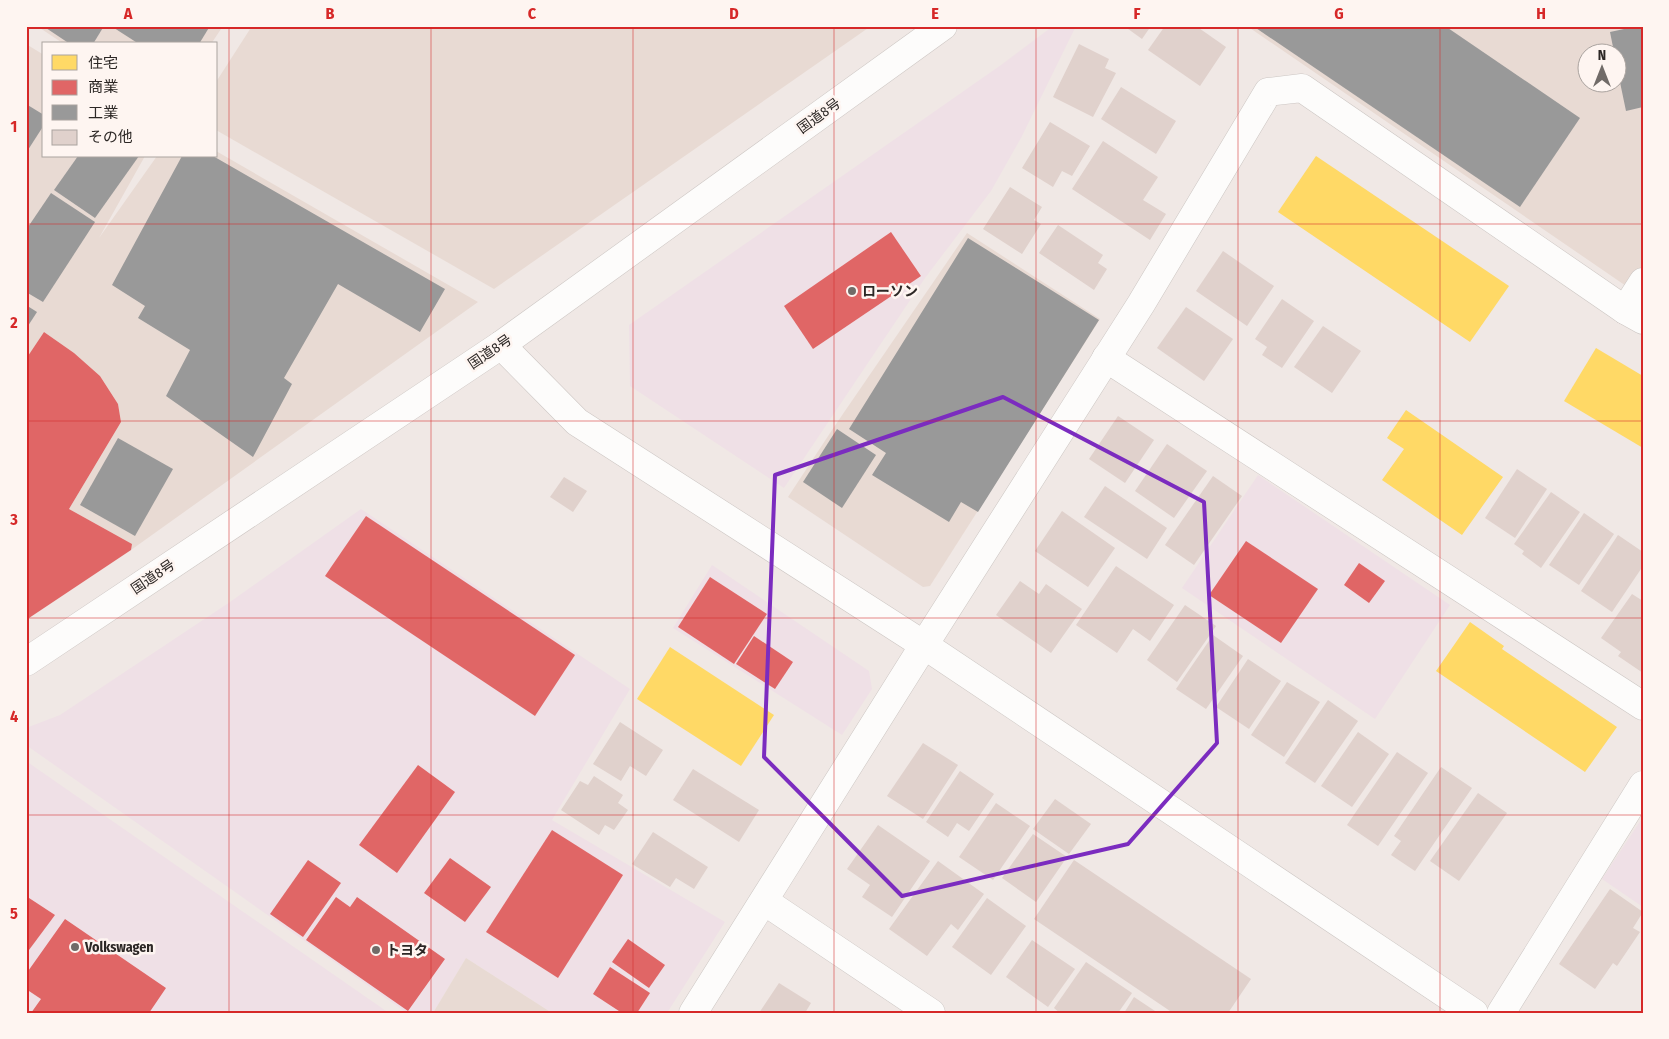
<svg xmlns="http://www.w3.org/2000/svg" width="1669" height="1039" font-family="'Fira Sans Condensed','Noto Sans JP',sans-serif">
	<rect width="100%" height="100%" fill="#f0e8e5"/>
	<!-- commercial -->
	<g fill="#efe0e6">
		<path d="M1053 26H1076L1021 138 991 191 925 278 784 488 630 386 629 325 1001 65Z"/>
		<path d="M1258 475 1450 605 1375 719 1182 588Z"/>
		<path d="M361 509 630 689 552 820 725 922 667 1013H552L466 958 433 1013H407L26 745V728L60 715 230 602Z"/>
		<path d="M712 565 869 671 872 689 842 735 673 628Z"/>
		<path d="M26 761 389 1013H26V1003L30 998 26 995Z"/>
		<path d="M1643 817V907L1602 879Z"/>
	</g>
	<!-- built -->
	<g fill="#e8dad3" fill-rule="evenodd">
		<path d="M37 26H223L211 44H64Z"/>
		<path d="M252 26H871L494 289 216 130V82Z"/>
		<path d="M1247 26H1643V267L1629 288ZM1586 52H1616V82H1586Z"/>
		<path d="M26 44 44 55V156H145L99 238 157 156H216V151L478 302 131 550V544L69 509 121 422 118 404 100 376 77 356 44 332 26 360Z"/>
		<path d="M967 233 1100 319 930 586 923 587 788 497 834 427Z"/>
		<path d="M466 958 552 1013H433Z"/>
	</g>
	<!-- homes -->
	<g fill="#ffd966">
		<path d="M1316 156 1509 286 1470 342 1278 212Z"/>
		<path d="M1596 348 1643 376V448L1564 401Z"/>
		<path d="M1406 410 1503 477 1462 535 1382 480 1404 449 1387 438Z"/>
		<path d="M1470 622 1504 646 1502 649 1617 727 1585 772 1436 671Z"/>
		<path d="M670 647 774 715 741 766 637 699Z"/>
	</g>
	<!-- shops -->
	<g fill="#e06666">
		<path d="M891 232 921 276 813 349 784 306Z"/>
		<path d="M44 332 74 353 100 376 118 404 121 422 69 509 132 544 131 550 26 620V359Z"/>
		<path d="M366 516 575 655 535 716 325 576Z"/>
		<path d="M1246 541 1318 589 1281 643 1209 595Z"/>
		<path d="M1359 563 1385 581 1369 603 1344 585Z"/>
		<path d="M710 577 767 614 734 664 678 627Z"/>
		<path d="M754 636 793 662 775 689 736 664Z"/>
		<path d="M418 765 455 792 397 873 359 845Z"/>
		<path d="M552 830 623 875 558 978 486 932Z"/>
		<path d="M450 858 491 887 465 922 424 893Z"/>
		<path d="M308 860 341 883 303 937 270 914Z"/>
		<path d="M26 896 55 915 26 954Z"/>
		<path d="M336 897 350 907 357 897 445 959 408 1011 306 940Z"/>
		<path d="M65 919 166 988 149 1013H31L41 999 26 989V974Z"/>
		<path d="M628 939 665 965 649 988 612 962Z"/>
		<path d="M610 967 650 993 637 1013H622L593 994Z"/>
	</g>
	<!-- industry -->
	<g fill="#999">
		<path d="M43 26H104L93 44H70Z"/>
		<path d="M111 26H210L199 44H139Z"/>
		<path d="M1253 26H1445L1580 118 1520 207Z"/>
		<path d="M1638 26H1642L1643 29V107L1626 111 1616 63V52H1614L1610 32Z"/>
		<path d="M26 104 44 115V125L26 153Z"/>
		<path d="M78 156H139L95 218 54 190Z"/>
		<path d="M182 156H213L445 289 420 332 338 284 284 378 292 384 253 457 166 396 190 350 138 318 145 306 112 285Z"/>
		<path d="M51 193 95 222 43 302 26 292V230Z"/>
		<path d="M968 238 1099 320 978 512 961 502 949 522 872 475 886 453 849 429Z"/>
		<path d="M26 305 37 312 26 329Z"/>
		<path d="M837 429 876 455 842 508 803 482Z"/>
		<path d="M118 438 173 469 135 536 80 505Z"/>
	</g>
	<!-- building -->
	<g fill="#e0d1cc">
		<path d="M1124 26H1151L1142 39Z"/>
		<path d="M1165 26H1196L1226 47 1200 86 1148 50Z"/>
		<path d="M1079 44 1109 59 1105 68 1116 73 1093 117 1053 97Z"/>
		<path d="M1121 87 1176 121 1156 154 1101 119Z"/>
		<path d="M1050 122 1090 146 1072 176 1062 171 1053 187 1022 168Z"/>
		<path d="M1103 141 1158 177 1143 200 1166 214 1150 240 1072 189Z"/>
		<path d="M1010 187 1042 207 1034 220 1041 224 1022 254 983 229Z"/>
		<path d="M1058 225 1103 255 1098 263 1107 269 1094 290 1039 253Z"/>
		<path d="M1223 251 1274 286 1247 326 1196 291Z"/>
		<path d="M1282 299 1314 321 1282 368 1262 355 1267 347 1255 339Z"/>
		<path d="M1186 307 1233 339 1204 381 1157 348Z"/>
		<path d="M1323 326 1361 351 1332 393 1294 367Z"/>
		<path d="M1118 416 1154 440 1125 483 1089 459Z"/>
		<path d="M1167 444 1207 471 1174 518 1135 491Z"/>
		<path d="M1517 469 1547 489 1515 538 1485 518Z"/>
		<path d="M1213 476 1242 496 1194 565 1165 545Z"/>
		<path d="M564 477 587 491 573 512 550 497Z"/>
		<path d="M1105 486 1167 528 1147 559 1084 517Z"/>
		<path d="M1551 492 1580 512 1541 568 1522 554 1524 551 1514 544Z"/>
		<path d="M1062 511 1115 548 1088 587 1035 551Z"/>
		<path d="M1584 513 1614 534 1579 585 1549 565Z"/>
		<path d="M1618 535 1643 552V566L1612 612 1581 591Z"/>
		<path d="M1116 566 1174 605 1150 641 1133 629 1117 653 1076 625Z"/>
		<path d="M1020 581 1039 594 1046 584 1082 609 1051 653 996 615Z"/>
		<path d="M1632 594 1643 601V673L1618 656 1621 652 1601 638Z"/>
		<path d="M1185 605 1216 626 1177 682 1147 660Z"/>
		<path d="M1213 635 1243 656 1206 709 1176 689Z"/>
		<path d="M1248 659 1281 681 1249 729 1216 707Z"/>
		<path d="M1287 682 1320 702 1284 757 1251 735Z"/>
		<path d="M1328 700 1358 721 1315 783 1285 763Z"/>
		<path d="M620 722 663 750 646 776 630 766 621 781 593 764Z"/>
		<path d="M1358 732 1389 754 1352 807 1321 786Z"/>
		<path d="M923 743 958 765 923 819 887 796Z"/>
		<path d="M1397 752 1428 773 1378 846 1347 825Z"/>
		<path d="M1441 767 1472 788 1415 871 1391 855 1401 841 1394 836Z"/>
		<path d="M693 769 759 810 739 842 673 800Z"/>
		<path d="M960 771 994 794 969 831 957 823 948 837 926 822Z"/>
		<path d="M594 776 623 795 618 803 628 810 614 830 605 825 599 835 561 810 580 781 588 785Z"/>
		<path d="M1478 793 1507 813 1459 881 1430 861Z"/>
		<path d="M1055 799 1091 824 1069 854 1033 829Z"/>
		<path d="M996 803 1030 826 993 880 959 857Z"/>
		<path d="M878 825 930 861 892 917 862 897 870 885 847 869Z"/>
		<path d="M653 832 708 867 694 889 676 878 670 887 632 864Z"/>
		<path d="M1033 834 1067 857 1036 902 1002 878Z"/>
		<path d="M1074 860 1251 979 1228 1013H1173L1034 919Z"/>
		<path d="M938 861 984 894 958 930 951 924 927 956 889 929Z"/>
		<path d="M1610 889 1643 912 1633 928 1640 932 1617 966 1613 963 1595 989 1559 964Z"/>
		<path d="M987 898 1026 926 991 975 952 947Z"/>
		<path d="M1032 940 1075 969 1048 1007 1006 977Z"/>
		<path d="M1086 962 1132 993 1118 1013H1060L1054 1008Z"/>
		<path d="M779 983 811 1003 805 1013H759Z"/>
		<path d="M1134 997 1158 1013H1124Z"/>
	</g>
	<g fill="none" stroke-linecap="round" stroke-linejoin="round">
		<!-- minor casing -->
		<g stroke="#ccc6c3" stroke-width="29">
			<g id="minor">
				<path d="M1625 310 1643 282"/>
				<path d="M501 345 577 422 924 645 1474 1013"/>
				<path d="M1106 358 1643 706"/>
				<path d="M764 901 931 1013"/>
				<path d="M693 1013 924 645 1141 304 1268 92 1302 88 1625 310 1643 320"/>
				<path d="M1501 1013 1643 785"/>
			</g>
		</g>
		<!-- highway casing -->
		<g stroke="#ccc6c3" stroke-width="29">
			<path id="highway" d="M26 662 501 345 943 26"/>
		</g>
		<!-- minor -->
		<use href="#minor" stroke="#fdfcfb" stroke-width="28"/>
		<!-- highway -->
		<use href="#highway" stroke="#fdfcfb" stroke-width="28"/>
	</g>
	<!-- marked area -->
	<path fill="none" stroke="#7b2cbf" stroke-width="4" stroke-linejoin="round" d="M1003 397 1204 502 1217 743 1128 844 902 896 764 757 775 475Z"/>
	<!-- grid -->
	<path fill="none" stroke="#d62828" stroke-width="1" stroke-opacity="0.55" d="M229 26V1013M431 26V1013M633 26V1013M834 26V1013M1036 26V1013M1238 26V1013M1440 26V1013M26 224H1643M26 421H1643M26 618H1643M26 815H1643"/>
	<!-- markers -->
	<g fill="#716b68" stroke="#fef5f1" stroke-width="2">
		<circle cx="852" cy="291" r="5"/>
		<circle cx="75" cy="947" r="5"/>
		<circle cx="376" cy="950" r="5"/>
	</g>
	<g text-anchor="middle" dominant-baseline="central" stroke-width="5" stroke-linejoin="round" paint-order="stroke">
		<!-- street labels -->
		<g font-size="14" fill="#2c2725" stroke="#fef5f1">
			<text transform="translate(819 116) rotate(-36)">国道8号</text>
			<text transform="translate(490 352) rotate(-34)">国道8号</text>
			<text transform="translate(153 577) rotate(-34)">国道8号</text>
		</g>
		<!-- poi labels -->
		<g font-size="14" font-weight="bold" fill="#2c2725" stroke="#fef5f1" text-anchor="start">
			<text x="862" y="291">ローソン</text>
			<text x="85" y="947">Volkswagen</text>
			<text x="386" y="950">トヨタ</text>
		</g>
	</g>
	<!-- border -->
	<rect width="1669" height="1039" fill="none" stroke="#fef5f1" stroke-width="55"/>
	<!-- legend -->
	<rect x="42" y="42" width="175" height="115" fill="#fef5f1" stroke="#aaa39f"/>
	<rect x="52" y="55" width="25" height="15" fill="#ffd966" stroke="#aaa39f"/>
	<text x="88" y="68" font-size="15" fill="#2c2725">住宅</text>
	<rect x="52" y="80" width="25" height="15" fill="#e06666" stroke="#aaa39f"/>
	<text x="88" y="92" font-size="15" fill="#2c2725">商業</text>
	<rect x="52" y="105" width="25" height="15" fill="#999999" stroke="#aaa39f"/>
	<text x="88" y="118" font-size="15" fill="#2c2725">工業</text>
	<rect x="52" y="130" width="25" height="15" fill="#e0d1cc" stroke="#aaa39f"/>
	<text x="88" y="142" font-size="15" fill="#2c2725">その他</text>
	<!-- north arrow -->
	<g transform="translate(1602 68)"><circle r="24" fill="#fef5f1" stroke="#aaa39f"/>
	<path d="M0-4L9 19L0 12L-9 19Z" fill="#716b68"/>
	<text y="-8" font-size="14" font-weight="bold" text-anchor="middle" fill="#2c2725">N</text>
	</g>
	<rect x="28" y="28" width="1614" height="984" fill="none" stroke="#d62828" stroke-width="2"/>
	<g font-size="16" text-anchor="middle" font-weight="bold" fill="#d62828">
		<text x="128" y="19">A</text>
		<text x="330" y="19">B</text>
		<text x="532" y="19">C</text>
		<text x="734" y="19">D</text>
		<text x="935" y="19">E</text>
		<text x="1137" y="19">F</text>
		<text x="1339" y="19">G</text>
		<text x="1541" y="19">H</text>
		<text x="14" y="132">1</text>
		<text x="14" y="328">2</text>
		<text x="14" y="525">3</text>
		<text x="14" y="722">4</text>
		<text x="14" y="919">5</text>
	</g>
</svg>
